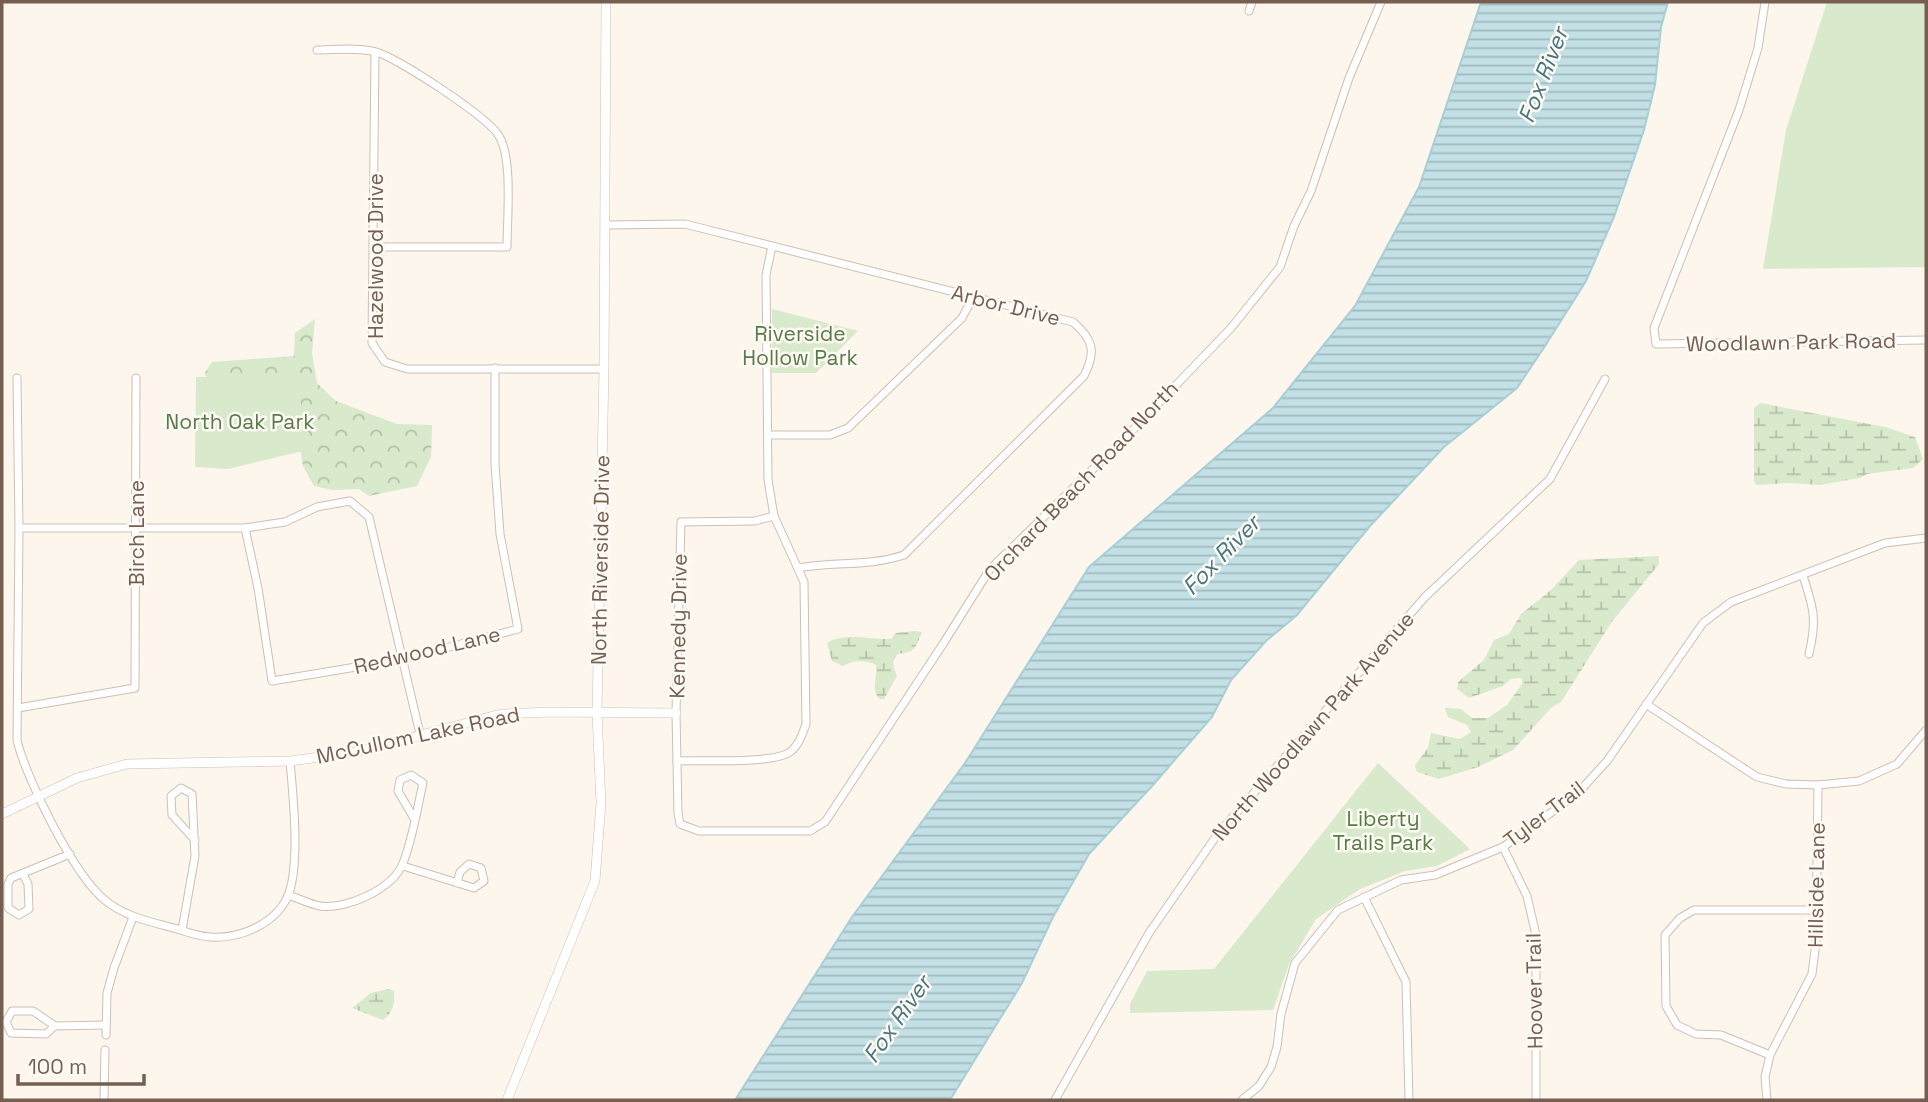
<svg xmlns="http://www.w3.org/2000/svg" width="1928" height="1102" font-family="'Space Grotesk',sans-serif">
	<defs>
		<pattern id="forest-crowns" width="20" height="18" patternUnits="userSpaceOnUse" patternTransform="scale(1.75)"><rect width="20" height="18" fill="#d8e9cc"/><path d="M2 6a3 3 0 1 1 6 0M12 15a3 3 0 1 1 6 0" fill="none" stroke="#b4c0a8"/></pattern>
		<pattern id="wetland-marsh" width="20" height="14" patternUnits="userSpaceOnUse" patternTransform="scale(1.75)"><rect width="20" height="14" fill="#d8e9cc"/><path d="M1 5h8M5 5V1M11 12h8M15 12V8" fill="none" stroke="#b4c0a8"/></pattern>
		<pattern id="water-rules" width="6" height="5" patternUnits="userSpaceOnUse" patternTransform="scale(1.75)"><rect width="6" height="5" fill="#c2e0e5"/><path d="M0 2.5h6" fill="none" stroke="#a2b9bc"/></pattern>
	</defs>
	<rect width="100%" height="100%" fill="#fcf6ed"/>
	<!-- green -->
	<g fill="#d8e9cc">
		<path d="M1827 2H1926V267L1763 269 1786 130Z"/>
		<path d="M772 309 858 331 816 373H772Z"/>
		<path d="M313 375 311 449 228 469 195 467 196 377Z"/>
		<path d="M1378 763 1470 849 1437 866 1405 871 1360 889 1316 919 1289 964 1273 1010 1130 1013V1004L1147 971 1214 969Z"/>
	</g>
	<!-- forest -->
	<path fill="url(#forest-crowns)" d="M315 319 312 353 317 383 336 401 397 424 432 425 431 457 417 486 369 496 359 489 332 490 314 486 303 466 300 446 305 437 298 380 213 382 204 374 212 362 294 356 295 333Z"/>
	<!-- wetland -->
	<g fill="url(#wetland-marsh)">
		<path d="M1760 403 1885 427 1915 437 1923 459 1913 468 1867 474 1860 478 1820 485 1789 483 1757 485 1754 482V408Z"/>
		<path d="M1659 556V564L1611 623 1561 702 1551 708 1513 750 1478 767 1439 779 1417 772 1415 765 1428 748 1431 733 1460 739 1471 732 1467 725 1448 717 1445 708 1461 709 1472 718H1488L1507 705 1522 684V678L1511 679 1503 686 1469 698 1457 689 1458 682 1484 660 1494 640 1509 634 1521 614 1550 591 1579 560Z"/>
		<path d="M915 631 922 632C915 649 915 652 898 654 890 662 894 666 897 676L884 699H880C870 690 878 677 876 665 867 660 852 660 843 666L832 661 827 643C846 632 870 640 891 639L896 633Z"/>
		<path d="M388 989 394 991C395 1002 393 1013 383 1020L352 1008 371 993Z"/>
	</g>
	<!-- water -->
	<path fill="url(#water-rules)" stroke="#a9cfd6" stroke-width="2" d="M1481 2H1668L1661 27 1655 85 1644 130 1614 217 1586 281 1545 346 1517 388 1444 447 1370 526 1297 615 1266 641 1231 680 1212 717 1153 785 1089 854 1053 917 1022 983 950 1100H735L852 917 965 763 1089 567 1273 408 1355 306 1419 187Z"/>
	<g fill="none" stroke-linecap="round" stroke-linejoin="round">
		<!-- minor casing -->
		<g stroke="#cebfb3" stroke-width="9">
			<g id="minor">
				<path d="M1765 2 1758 48 1739 110 1654 328 1656 344 1926 340"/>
				<path d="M1249 11 1252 2"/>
				<path d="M317 50C335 50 358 47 376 52 398 58 488 117 499 136 513 159 507 219 507 247H374"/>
				<path d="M375 52 372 343 385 362 407 369H604"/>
				<path d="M606 225 685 224 1073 322C1094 340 1096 352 1084 376L904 555C867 567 836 561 798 568"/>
				<path d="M17 378 19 528 17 740C26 779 75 877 106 901 125 916 147 921 170 927 183 930 197 937 211 937 241 939 278 923 289 893 300 861 293 795 290 761"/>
				<path d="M768 435H830L848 428 962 318 973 297"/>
				<path d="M774 516 755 521 681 522 676 713 678 813 680 824 699 831H810L825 822 943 644 990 569 1125 438 1231 328 1280 267 1294 226 1311 191 1349 78 1381 2"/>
				<path d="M19 528H245L285 522 317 507 350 501 369 517 420 734"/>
				<path d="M245 528 258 588 272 681 404 659 518 629 500 534 495 464V368"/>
				<path d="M1803 576C1814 609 1817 620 1809 654"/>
				<path d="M1646 704 1757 777 1786 784 1818 785 1859 781 1897 764 1926 730"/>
				<path d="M18 708 135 688 136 378"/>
				<path d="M677 761C699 760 774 764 790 752 799 745 802 735 806 724L804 582 774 516 768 480 766 275 772 246"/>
				<path d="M1503 847 1527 896 1536 935V1100"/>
				<path d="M403 866 474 888 484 881 481 868 469 864 460 872 457 883"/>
				<path d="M23 874 28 884 29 909 19 915 8 908V884L11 878 70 854"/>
				<path d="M288 895C298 898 309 904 320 906 346 910 393 889 403 863 413 838 417 809 423 783L411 775 400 780 398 791 415 820"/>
				<path d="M1364 897 1406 982 1409 1100"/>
				<path d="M182 930 195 856 192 794 181 788 171 796 172 815 195 840"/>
				<path d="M55 1026 46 1034 11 1033 6 1022 12 1011H33L55 1026 106 1025"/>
				<path d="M106 1035 107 993 114 968 133 917"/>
				<path d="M1770 1055 1721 1035 1696 1034 1677 1025 1666 1006 1665 935 1680 918 1694 910H1817"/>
				<path d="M104 1100 105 1050"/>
				<path d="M1055 1100 1149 933 1217 835 1425 597 1550 479 1605 379"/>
				<path d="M1242 1100 1259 1086 1271 1067 1277 1047 1281 1014 1295 963 1338 910 1401 880 1435 875 1503 847 1577 794 1607 761 1703 623 1731 602 1885 543 1926 538"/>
				<path d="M1767 1100 1765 1077 1770 1055 1812 974 1816 942 1818 785"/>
			</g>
		</g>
		<!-- tertiary casing -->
		<g stroke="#cebfb3" stroke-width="10">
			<g id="tertiary">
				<path d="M2 814 77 778 127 764 290 761 357 752 501 714 550 712 676 713"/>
				<path d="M507 1100 595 881 601 803 597 713 604 369 606 2"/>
			</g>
		</g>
		<!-- minor -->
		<use href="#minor" stroke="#fff" stroke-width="7"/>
		<!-- tertiary -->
		<use href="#tertiary" stroke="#fff" stroke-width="9"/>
	</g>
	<g text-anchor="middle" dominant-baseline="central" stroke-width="5" stroke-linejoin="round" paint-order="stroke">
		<!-- street labels -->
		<g font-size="21" fill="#765e51" stroke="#fefaf4">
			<text transform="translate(375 256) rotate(-90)">Hazelwood Drive</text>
			<text transform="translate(1006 305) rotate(14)">Arbor Drive</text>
			<text transform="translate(1791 342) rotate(-1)">Woodlawn Park Road</text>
			<text transform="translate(1081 481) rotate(-46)">Orchard Beach Road North</text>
			<text transform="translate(136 533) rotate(-90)">Birch Lane</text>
			<text transform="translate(600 560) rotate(-89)">North Riverside Drive</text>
			<text transform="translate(678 626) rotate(-89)">Kennedy Drive</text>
			<text transform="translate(427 650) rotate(-13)">Redwood Lane</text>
			<text transform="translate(1313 726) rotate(-49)">North Woodlawn Park Avenue</text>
			<text transform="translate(418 735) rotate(-12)">McCullom Lake Road</text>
			<text transform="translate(1544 814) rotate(-37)">Tyler Trail</text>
			<text transform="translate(1816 885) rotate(-89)">Hillside Lane</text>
			<text transform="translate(1534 991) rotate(-91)">Hoover Trail</text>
		</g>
		<!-- park labels -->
		<g font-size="21" fill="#587b49" stroke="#fefaf4">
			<text x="800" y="333">Riverside<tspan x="800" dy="24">Hollow Park</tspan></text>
			<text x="240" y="421">North Oak Park</text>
			<text x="1383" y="818">Liberty<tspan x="1383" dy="24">Trails Park</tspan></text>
		</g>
		<!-- water labels -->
		<g font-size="23" font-style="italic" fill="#487780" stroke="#fefaf4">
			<text transform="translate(1543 75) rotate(-69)">Fox River</text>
			<text transform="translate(1221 555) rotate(-46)">Fox River</text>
			<text transform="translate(897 1019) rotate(-55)">Fox River</text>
		</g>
	</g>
	<!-- border -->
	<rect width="1928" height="1102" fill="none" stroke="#765e51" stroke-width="7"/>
	<!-- scale -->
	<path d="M18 1074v10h126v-10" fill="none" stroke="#765e51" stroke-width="3.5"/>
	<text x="28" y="1074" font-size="21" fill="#765e51" stroke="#fefaf4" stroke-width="5" paint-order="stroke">100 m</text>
</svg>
